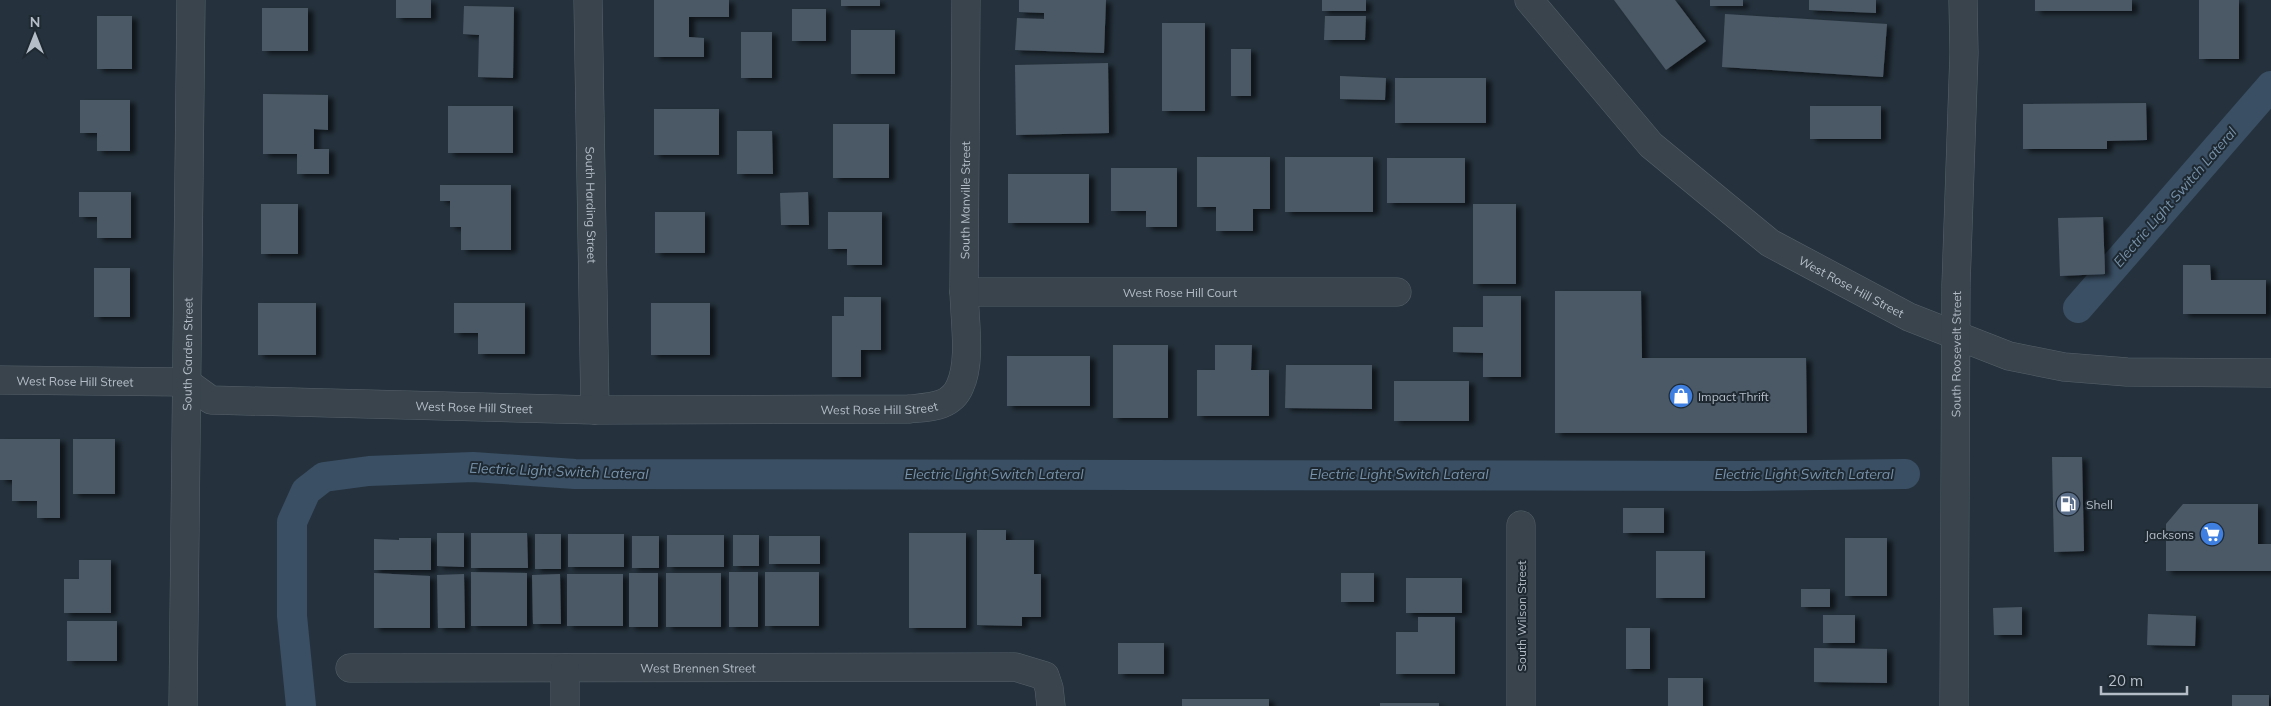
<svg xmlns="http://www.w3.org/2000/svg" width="2271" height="706" font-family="Mulish,sans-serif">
	<defs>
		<filter id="shadow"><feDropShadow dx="5.5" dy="3" stdDeviation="2.5" flood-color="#0009"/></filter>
	</defs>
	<rect width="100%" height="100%" fill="#25323d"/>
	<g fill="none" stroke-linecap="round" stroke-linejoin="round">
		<!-- canal -->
		<g stroke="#3a4f64" stroke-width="30">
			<path d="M2078 308 2271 86"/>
			<path d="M301 706 292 616V522L306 491 324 477 369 471 473 467 575 474 1747 476 1905 474"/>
		</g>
	</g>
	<!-- building -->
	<g fill="#4c5966" filter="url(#shadow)">
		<rect x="396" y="0" width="35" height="18"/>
		<path d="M654 0H729V17H689V37L704 38V57H654Z"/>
		<rect x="841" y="0" width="39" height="6"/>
		<path d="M1019 0H1106L1104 53 1015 50 1017 18 1044 19V13L1019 12Z"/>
		<rect x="1322" y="0" width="44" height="11"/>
		<path d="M1614 0H1675L1706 41 1666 70Z"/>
		<rect x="1710" y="0" width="33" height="6"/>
		<path d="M1809 0H1876V13L1809 10Z"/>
		<rect x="2035" y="0" width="97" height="11"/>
		<rect x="2199" y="0" width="40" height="59"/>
		<path d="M464 6 514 7 513 78 478 77 479 35 463 34Z"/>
		<rect x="262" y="8" width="46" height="43"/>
		<rect x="792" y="9" width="34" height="32"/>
		<path d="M1725 14 1887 24 1883 77 1722 67Z"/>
		<rect x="97" y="16" width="35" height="53"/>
		<path d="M1325 16H1366L1365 40H1324Z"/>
		<rect x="1162" y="23" width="43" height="88"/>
		<rect x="851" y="30" width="44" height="44"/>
		<rect x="741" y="32" width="31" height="46"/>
		<rect x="1231" y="49" width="20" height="47"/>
		<path d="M1108 63 1109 133 1016 135 1015 65Z"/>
		<path d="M1340 76 1386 78 1385 100 1340 99Z"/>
		<rect x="1395" y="78" width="91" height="45"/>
		<path d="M263 94 328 95V130L314 129V149H329V174H297V154H263Z"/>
		<path d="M80 100H130V151H97V133H80Z"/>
		<path d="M2146 103 2147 140 2107 141V149H2023V104Z"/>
		<rect x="448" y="106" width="65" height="47"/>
		<rect x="1810" y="106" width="71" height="33"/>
		<rect x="654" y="109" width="65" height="46"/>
		<rect x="833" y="124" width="56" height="54"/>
		<path d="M737 131H772L773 174H737Z"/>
		<path d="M1197 157H1270V209H1253V231H1216V207H1197Z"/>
		<rect x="1285" y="157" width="88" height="55"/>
		<rect x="1387" y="158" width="78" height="45"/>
		<path d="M1111 168H1177V227H1146V211H1111Z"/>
		<rect x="1008" y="174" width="81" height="49"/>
		<path d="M440 185H511V250H461V227H450V201H440Z"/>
		<path d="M79 192H131V238H97V217H79Z"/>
		<path d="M808 192 809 225H781L780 193Z"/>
		<rect x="261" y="204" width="37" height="50"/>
		<rect x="1473" y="204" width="43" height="80"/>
		<rect x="655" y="212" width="50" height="41"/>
		<path d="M828 212H882V265H847V249H828Z"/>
		<path d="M2103 217 2105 274 2060 276 2058 218Z"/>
		<path d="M2183 265H2210L2211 280H2266V314H2183Z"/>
		<rect x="94" y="268" width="36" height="49"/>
		<path d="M1555 291H1641L1642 358H1806L1807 433H1555Z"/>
		<path d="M1483 296H1521V377H1483V353L1453 352V327H1483Z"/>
		<path d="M844 297H881V350H861V377H832V316H844Z"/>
		<rect x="258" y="303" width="58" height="52"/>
		<path d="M454 303H525V354H478V333H454Z"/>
		<rect x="651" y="303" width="59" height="52"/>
		<rect x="1113" y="345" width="55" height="73"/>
		<path d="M1215 345H1252L1251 370H1269V416H1197V370H1215Z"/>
		<rect x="1007" y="356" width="83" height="50"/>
		<path d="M1286 365H1372V409L1285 408Z"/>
		<rect x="1394" y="381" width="75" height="40"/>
		<path d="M0 439H60V518H37V501H12V480H0Z"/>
		<rect x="73" y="439" width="42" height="55"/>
		<path d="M2052 457H2082L2084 551 2054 552Z"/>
		<path d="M2183 504H2258V544H2271V571H2166V524Z"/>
		<rect x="1623" y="508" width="41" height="25"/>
		<path d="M977 530H1006V540H1034V574H1041V617H1022V626L977 625Z"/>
		<path d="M437 533H464V567L437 566Z"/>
		<path d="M471 533H527L528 568H471Z"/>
		<rect x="909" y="533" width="57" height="95"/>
		<rect x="535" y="534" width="26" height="35"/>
		<rect x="568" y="534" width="56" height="33"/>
		<rect x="667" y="535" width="57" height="32"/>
		<rect x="733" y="535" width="26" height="31"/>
		<rect x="632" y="536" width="27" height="32"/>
		<rect x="769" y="536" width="51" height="28"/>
		<path d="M399 538H431V570H374V539L399 540Z"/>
		<rect x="1845" y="538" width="42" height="58"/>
		<rect x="1656" y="551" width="49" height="47"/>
		<path d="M79 560H111V613H64V579H79Z"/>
		<path d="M471 572 527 573V626H471Z"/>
		<rect x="729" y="572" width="29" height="55"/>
		<rect x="765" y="572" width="54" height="54"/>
		<path d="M374 573 430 576V628H374Z"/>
		<rect x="629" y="573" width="29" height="54"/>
		<rect x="666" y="573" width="55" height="54"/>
		<rect x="1341" y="573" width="33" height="29"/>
		<path d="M464 574 465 628H438L437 575Z"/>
		<path d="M560 574 561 624H533L532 575Z"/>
		<rect x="567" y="574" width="56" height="52"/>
		<rect x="1406" y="578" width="56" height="35"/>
		<rect x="1801" y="589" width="29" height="18"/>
		<path d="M2022 607V635H1994L1993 608Z"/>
		<path d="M2148 614 2196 616 2195 646 2147 645Z"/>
		<rect x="1823" y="615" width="32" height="28"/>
		<path d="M1418 617H1455V674H1396V632H1418Z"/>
		<rect x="67" y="621" width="50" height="40"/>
		<rect x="1626" y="628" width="24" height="41"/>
		<rect x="1118" y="643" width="46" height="31"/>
		<path d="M1814 648 1887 649V683L1814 682Z"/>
		<rect x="1668" y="678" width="35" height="28"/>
		<rect x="2232" y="695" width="37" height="11"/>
		<rect x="1182" y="699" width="87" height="7"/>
		<rect x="1380" y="703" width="59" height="3"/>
	</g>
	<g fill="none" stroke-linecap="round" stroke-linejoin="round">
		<!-- minor casing -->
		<g stroke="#57616b" stroke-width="29">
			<g id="minor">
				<path id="s1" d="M588 0 595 410"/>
				<path id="s2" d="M964 292H1397"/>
				<path id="s3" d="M0 380 186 382 211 400 595 410 909 409C928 407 951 408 960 386 972 360 964 318 964 288 965 192 965 96 966 0"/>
				<path id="s4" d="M350 668 1015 667 1045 676 1049 688 1051 706"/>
				<path id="s5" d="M183 706 191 0"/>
				<path d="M565 706V668"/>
				<path d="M1521 706V525"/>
			</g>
		</g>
		<!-- tertiary casing -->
		<g stroke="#57616b" stroke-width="29">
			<g id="tertiary">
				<path id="s6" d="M1529 0 1651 145 1770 243 1909 317 2009 356 2064 367 2127 372 2271 373"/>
				<path id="s7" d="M1954 706 1956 285 1964 53 1963 0"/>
			</g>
		</g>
		<!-- minor -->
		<use href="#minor" stroke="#39444d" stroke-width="28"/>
		<!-- tertiary -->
		<use href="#tertiary" stroke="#39444d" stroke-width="28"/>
	</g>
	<!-- icons -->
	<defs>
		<g id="shop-disc" transform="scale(1.25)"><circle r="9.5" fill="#3f7fe0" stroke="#1e2932"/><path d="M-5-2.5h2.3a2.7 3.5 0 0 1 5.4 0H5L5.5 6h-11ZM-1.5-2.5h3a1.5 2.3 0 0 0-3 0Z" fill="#fff"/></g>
		<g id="fuel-disc" transform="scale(1.25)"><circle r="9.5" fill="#5c6f8a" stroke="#1e2932"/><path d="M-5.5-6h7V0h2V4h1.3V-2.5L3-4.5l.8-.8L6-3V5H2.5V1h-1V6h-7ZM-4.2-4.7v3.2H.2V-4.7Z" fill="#fff"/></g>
		<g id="supermarket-disc" transform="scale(1.25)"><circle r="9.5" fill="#3f7fe0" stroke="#1e2932"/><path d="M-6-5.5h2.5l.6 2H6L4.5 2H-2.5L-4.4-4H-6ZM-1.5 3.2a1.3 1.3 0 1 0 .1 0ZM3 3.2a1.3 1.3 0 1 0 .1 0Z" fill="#fff"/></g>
	</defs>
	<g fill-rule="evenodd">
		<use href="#shop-disc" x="1681" y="396"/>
		<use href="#fuel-disc" x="2068" y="504"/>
		<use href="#supermarket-disc" x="2212" y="534"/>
	</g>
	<g text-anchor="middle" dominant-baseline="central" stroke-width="4" stroke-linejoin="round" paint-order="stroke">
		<!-- street labels -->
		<g font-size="12" fill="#b5bec8" stroke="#1e2932">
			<text stroke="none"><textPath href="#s3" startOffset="1161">South Manville Street</textPath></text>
			<text stroke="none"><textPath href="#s1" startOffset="205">South Harding Street</textPath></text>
			<text stroke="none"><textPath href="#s6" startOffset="436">West Rose Hill Street</textPath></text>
			<text stroke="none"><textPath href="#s2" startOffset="216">West Rose Hill Court</textPath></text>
			<text stroke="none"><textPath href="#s5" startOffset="352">South Garden Street</textPath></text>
			<text stroke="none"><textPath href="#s7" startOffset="352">South Roosevelt Street</textPath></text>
			<text stroke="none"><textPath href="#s3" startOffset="75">West Rose Hill Street</textPath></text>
			<text stroke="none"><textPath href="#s3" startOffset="885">West Rose Hill Street</textPath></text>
			<text stroke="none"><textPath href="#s3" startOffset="480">West Rose Hill Street</textPath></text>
			<text transform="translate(1521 616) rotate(-90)">South Wilson Street</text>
			<text stroke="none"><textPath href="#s4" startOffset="348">West Brennen Street</textPath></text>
		</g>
		<!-- poi labels -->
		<g font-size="12" fill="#b5bec8" stroke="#1e2932" text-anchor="start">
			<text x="1698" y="396">Impact Thrift</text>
			<text x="2086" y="504">Shell</text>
			<text x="2194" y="534" text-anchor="end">Jacksons</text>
		</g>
		<!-- water labels -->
		<g font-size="14" font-style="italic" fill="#7792aa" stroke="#1e2932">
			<text transform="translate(2175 197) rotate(-49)">Electric Light Switch Lateral</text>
			<text transform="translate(559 471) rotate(2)">Electric Light Switch Lateral</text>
			<text x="994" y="474">Electric Light Switch Lateral</text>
			<text x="1399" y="474">Electric Light Switch Lateral</text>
			<text x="1804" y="474">Electric Light Switch Lateral</text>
		</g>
	</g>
	<!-- north arrow -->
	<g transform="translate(35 35)" stroke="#1e2932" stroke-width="4" paint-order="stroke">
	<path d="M0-4L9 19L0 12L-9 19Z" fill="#b5bec8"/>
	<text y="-8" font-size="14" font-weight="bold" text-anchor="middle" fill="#b5bec8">N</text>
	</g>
	<!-- scale -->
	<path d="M2101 686v8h86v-8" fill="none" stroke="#b5bec8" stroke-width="2.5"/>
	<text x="2108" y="686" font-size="15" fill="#b5bec8" stroke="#1e2932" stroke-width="4" paint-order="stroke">20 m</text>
</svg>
